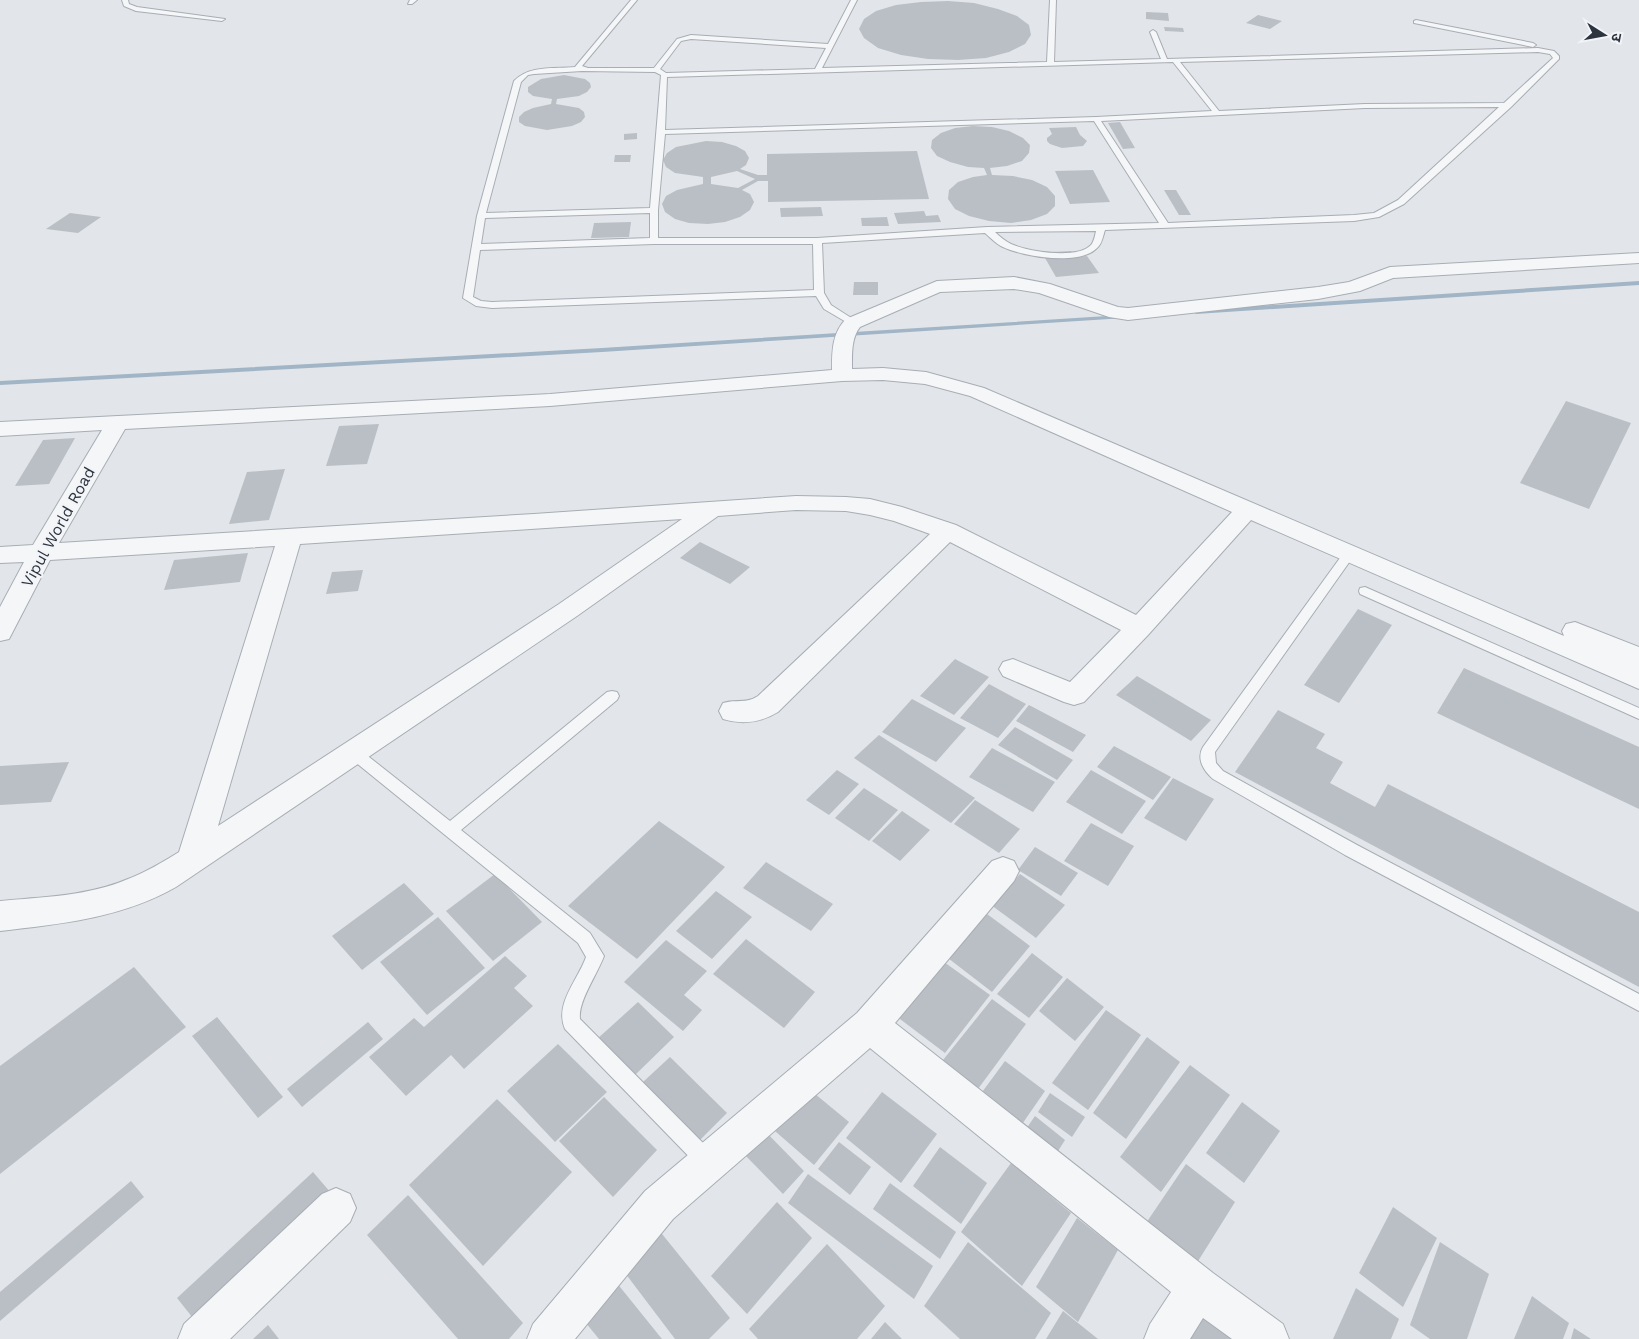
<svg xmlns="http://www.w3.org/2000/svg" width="1639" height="1339" font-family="'Work Sans','Noto Sans Devanagari',sans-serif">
	<rect width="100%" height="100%" fill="#e2e6ea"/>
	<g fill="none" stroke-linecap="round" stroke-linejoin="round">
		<!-- stream -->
		<g fill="#a1b5c6" fill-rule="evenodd">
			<path d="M1639 281V285L1196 314 1193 312 1196 310Z"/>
			<path d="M1123 315 1126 317 1125 318 602 352 0 385V381L602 348Z"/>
		</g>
	</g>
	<!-- building -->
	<g fill="#babfc6" fill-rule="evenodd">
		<path d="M948 1 974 3 998 9 1017 16 1029 25 1031 35 1025 44 1009 52 986 58 958 60 928 59 901 55 878 48 864 38 859 29 864 19 876 11 896 5 921 2Z"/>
		<path d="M1146 12 1168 13 1169 21 1146 19Z"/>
		<path d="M1258 15 1282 21 1270 29 1246 23Z"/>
		<path d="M1164 27 1183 28 1184 32 1165 31Z"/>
		<path d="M564 75 585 79 590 83 591 87 587 92 579 96 557 99 556 104 579 108 584 112 585 117 581 122 572 126 547 130 525 126 519 122V117L524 112 533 108 551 104 552 99 533 96 528 92V87L541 79Z"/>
		<path d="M1120 122 1135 148 1123 149 1108 123Z"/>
		<path d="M973 126 992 127 1009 131 1023 138 1030 145 1029 153 1022 161 1007 166 990 168 992 175 1013 176 1032 180 1047 187 1055 196V206L1047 214 1031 220 1011 223 989 221 969 216 955 209 948 199 949 190 958 182 973 177 987 175 984 168 968 167 950 162 937 156 931 148 932 140 941 133 955 128Z"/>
		<path d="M1076 127 1080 135 1087 141 1083 146 1062 148 1050 144 1047 141V138L1052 134 1049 128Z"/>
		<path d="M637 133V139L624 140V134Z"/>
		<path d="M706 141 722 142 736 146 745 151 749 158 746 165 740 169 758 175H767V154L917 151 929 199 768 202V181H758L742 190 750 194 754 202 750 210 740 217 725 222 708 224 689 223 675 219 665 212 662 204 666 196 677 190 703 184V177L675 173 666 167 663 160 667 153 676 147ZM737 171 755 179 738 188 711 184V177Z"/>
		<path d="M615 155H631L630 162H614Z"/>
		<path d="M1093 170 1110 202 1070 204 1055 171Z"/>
		<path d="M1164 190H1176L1191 215H1179Z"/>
		<path d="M821 207 823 216 781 217 780 208Z"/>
		<path d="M924 211 926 216 938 215 941 222 898 224 894 213Z"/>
		<path d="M70 213 101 217 78 233 46 229Z"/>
		<path d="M887 217 889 226H862L861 218Z"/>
		<path d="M631 222 629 237 591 238 594 223Z"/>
		<path d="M1071 251 1075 257 1087 256 1099 273 1056 277 1045 258 1057 257 1053 252Z"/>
		<path d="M854 282H878V295H853Z"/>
		<path d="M1566 401 1631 423 1589 509 1520 483Z"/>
		<path d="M379 424 367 464 326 466 339 426Z"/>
		<path d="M75 438 49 484 15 486 43 440Z"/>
		<path d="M285 469 269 520 229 524 247 472Z"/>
		<path d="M700 542 750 567 730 584 680 558Z"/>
		<path d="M248 553 240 582 164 590 174 560Z"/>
		<path d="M363 570 358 591 326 594 332 572Z"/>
		<path d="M1358 609 1392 625 1339 703 1304 685Z"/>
		<path d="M955 659 989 677 954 715 920 696Z"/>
		<path d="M1464 668 1639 747V809L1437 713Z"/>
		<path d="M1137 676 1211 720 1191 741 1116 695Z"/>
		<path d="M989 684 1026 704 998 738 960 718Z"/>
		<path d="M912 699 966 728 936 762 882 732Z"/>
		<path d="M1029 705 1086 735 1073 752 1016 721Z"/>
		<path d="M1278 710 1325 734 1316 748 1343 762 1330 783 1375 807 1388 784 1639 912V987L1235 772Z"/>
		<path d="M1015 727 1073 760 1057 780 998 745Z"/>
		<path d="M879 735 975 798 951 823 854 758Z"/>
		<path d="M1114 746 1171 777 1153 800 1097 767Z"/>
		<path d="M992 748 1055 782 1033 812 969 777Z"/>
		<path d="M69 762 51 802 0 805V766Z"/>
		<path d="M837 770 859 784 829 815 806 800Z"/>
		<path d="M1091 770 1146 801 1122 834 1066 802Z"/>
		<path d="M1173 778 1214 799 1186 841 1144 818Z"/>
		<path d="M864 788 898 810 869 841 835 818Z"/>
		<path d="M975 800 1020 829 999 853 954 824Z"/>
		<path d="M902 811 930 830 900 861 872 841Z"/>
		<path d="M659 821 725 867 637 959 568 906Z"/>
		<path d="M1091 823 1134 846 1108 886 1064 861Z"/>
		<path d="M1035 847 1078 873 1061 896 1018 870Z"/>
		<path d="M766 862 833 904 811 931 743 888Z"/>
		<path d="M495 874 542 922 493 961 446 911Z"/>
		<path d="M1020 874 1065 905 1036 938 991 905Z"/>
		<path d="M404 883 434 914 362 970 332 936Z"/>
		<path d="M716 891 752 917 712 959 676 931Z"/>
		<path d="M983 911 1030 946 992 992 944 955Z"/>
		<path d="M438 917 485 968 427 1015 380 962Z"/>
		<path d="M746 939 815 992 784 1028 713 974Z"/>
		<path d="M666 940 707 971 684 995 702 1010 683 1031 624 982Z"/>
		<path d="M1032 953 1063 977 1029 1018 997 994Z"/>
		<path d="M505 956 527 976 514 988 533 1006 464 1069 451 1055 406 1096 369 1057 414 1018 424 1027Z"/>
		<path d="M937 957 990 995 945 1053 892 1013Z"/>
		<path d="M134 967 186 1027 0 1174V1066Z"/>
		<path d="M1067 978 1104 1007 1075 1041 1039 1011Z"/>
		<path d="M992 999 1026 1024 975 1093 939 1065Z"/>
		<path d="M638 1002 674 1037 633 1077 596 1040Z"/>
		<path d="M1106 1010 1141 1035 1088 1110 1052 1083Z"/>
		<path d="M217 1017 283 1097 258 1118 192 1036Z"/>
		<path d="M368 1022 383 1039 302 1107 287 1089Z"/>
		<path d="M1147 1037 1180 1062 1126 1139 1093 1113Z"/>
		<path d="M558 1044 607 1092 555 1142 507 1091Z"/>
		<path d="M670 1057 727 1113 700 1140 643 1082Z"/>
		<path d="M1005 1061 1045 1091 1018 1130 977 1099Z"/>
		<path d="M1190 1065 1230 1095 1161 1192 1120 1157Z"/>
		<path d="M803 1084 849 1122 814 1165 768 1125Z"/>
		<path d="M882 1092 937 1134 901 1183 846 1138Z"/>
		<path d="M1050 1093 1085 1117 1072 1137 1038 1112Z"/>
		<path d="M604 1097 657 1150 613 1197 559 1141Z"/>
		<path d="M497 1099 572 1172 483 1266 409 1185Z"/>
		<path d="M1242 1102 1280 1131 1244 1183 1206 1153Z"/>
		<path d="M1035 1116 1065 1140 1053 1159 1022 1135Z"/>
		<path d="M762 1128 804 1171 783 1194 740 1150Z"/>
		<path d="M839 1142 871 1167 850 1195 818 1169Z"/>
		<path d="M940 1147 987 1183 961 1224 913 1186Z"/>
		<path d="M1011 1163 1071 1213 1022 1286 961 1232Z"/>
		<path d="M1186 1164 1235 1202 1190 1274 1140 1232Z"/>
		<path d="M313 1172 331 1193 196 1322 177 1298Z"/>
		<path d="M808 1174 933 1266 914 1299 788 1203Z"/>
		<path d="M131 1181 144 1197 0 1321V1292Z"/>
		<path d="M890 1183 956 1232 940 1259 873 1209Z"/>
		<path d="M408 1195 523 1323 509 1339H458L367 1235Z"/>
		<path d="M777 1202 812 1238 747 1314 711 1276Z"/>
		<path d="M1393 1207 1437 1238 1403 1307 1359 1273Z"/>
		<path d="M1077 1218 1118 1250 1078 1322 1036 1287Z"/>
		<path d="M658 1229 730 1318 709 1339H675L619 1265Z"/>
		<path d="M968 1242 1051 1313 1035 1339H960L924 1306Z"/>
		<path d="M1440 1242 1489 1274 1467 1339H1430L1410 1325Z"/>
		<path d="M827 1244 885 1306 857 1339H758L749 1329Z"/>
		<path d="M616 1282 662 1339H599L581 1317Z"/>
		<path d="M1356 1288 1399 1319 1391 1339H1333Z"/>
		<path d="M1532 1296 1569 1323 1563 1339H1514Z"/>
		<path d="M1195 1310 1234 1339H1185Z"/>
		<path d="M1063 1311 1098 1339H1046Z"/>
		<path d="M885 1322 902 1339H871Z"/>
		<path d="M268 1325 279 1339H253Z"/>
		<path d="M1574 1328 1591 1339H1571Z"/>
	</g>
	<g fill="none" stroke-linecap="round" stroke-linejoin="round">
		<!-- service casing -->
		<g stroke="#a8adb4" stroke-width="2">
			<g id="service">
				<path d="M122 0H128L129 4 137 7 225 19 222 21 136 11 124 6Z"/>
				<path d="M410 0H417L412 4H408Z"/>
				<path d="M631 0H637L582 66 588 68H654L677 39 691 35 828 44 851 0H857L822 68 1047 62 1050 0H1056L1054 62 1161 59 1150 32 1153 30 1156 32 1167 59 1538 48 1554 51 1559 56V59L1511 107 1404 204 1379 217 1354 221 1105 230C1103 236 1102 244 1097 248 1080 266 1024 257 1003 247 996 244 991 238 985 233L822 243 824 293 831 305 856 321V325L853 326 824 309 816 296 492 308 476 306 463 298 477 216 514 81C529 65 555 69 575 67ZM691 39 826 48 815 69 666 73 660 69 681 41ZM1538 52 1550 54 1553 58 1504 103 1365 104 1219 111 1180 62ZM1173 62 1212 111 1096 117 665 130 667 77ZM582 71 655 72 661 75 650 208 486 213 521 82 528 75 534 74ZM1499 107 1398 200 1374 213 1354 215 1168 223 1101 121 1365 108ZM1094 121 1159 223 987 227 817 238H658V210L665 134ZM650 213V238L481 244 485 218ZM1096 231C1095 235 1094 242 1091 245 1077 260 1027 251 1011 244 1005 241 1000 237 995 232ZM654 244H813L814 290 492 302 481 301 473 297 480 250Z"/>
				<path d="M1416 20 1533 43 1536 45 1533 47 1414 23V21Z"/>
				<path d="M1349 550 1355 554 1215 752 1216 763 1223 771 1357 845 1639 994V1011L1345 855 1213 779C1204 771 1196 759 1203 747L1345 551Z"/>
				<path d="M1365 587 1639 708V719L1360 594 1359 591 1360 588Z"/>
				<path d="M612 691 617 692 619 696 617 700 461 830 590 933 604 956C597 975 578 1001 580 1019L715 1155 718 1162 715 1169 708 1172 701 1169 565 1029C554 1004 578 980 586 957L578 943 349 757 347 753 349 749 354 747 359 749 450 821 607 692Z"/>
			</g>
		</g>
		<!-- minor casing -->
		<g stroke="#a8adb4" stroke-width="2">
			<g id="minor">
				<path d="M1639 253V263L1393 278 1360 291 1318 299 1128 320 1109 317 1039 293 1014 289 940 292 860 327C851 338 852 355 852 369L883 368 926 372 984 388 1564 636 1562 631 1566 624 1575 622 1639 647V689L1251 520 1148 635 1084 702 1074 705 1064 702 1003 676 999 669 1003 662 1013 659 1070 682 1121 630 950 542 778 712C760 723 743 725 723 719L719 711 723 703C736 699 746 704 758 696L930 534 894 521 870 515 846 511 796 510 718 516 577 616 176 887C122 918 61 924 0 931V901C42 897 89 896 128 879 146 872 163 862 179 852L275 546 50 560 9 639 0 641V607L24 562 0 563V547L33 545 102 430 0 436V422L550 394 832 370C832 351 832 333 846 319L937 281 1014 277 1050 284 1118 307 1128 308 1318 287 1349 282 1390 267ZM883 380 925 384 970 396 1232 512 1136 615 956 525 902 507 870 499 846 497 796 496 534 514 59 543 125 429 550 406 842 381ZM682 519 559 604 218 826 300 544Z"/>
				<path d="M1003 857 1014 861 1019 871 1014 881 895 1023 1213 1273 1283 1324 1289 1339H1232L1203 1318 1190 1339H1144L1150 1324 1171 1292 870 1048 673 1219 575 1339H527L533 1324 645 1191 857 1013 992 861Z"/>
				<path d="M336 1188 350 1194 356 1208 350 1222 230 1339H178L184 1324 322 1194Z"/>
			</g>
		</g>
		<!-- service -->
		<use href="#service" fill="#f5f6f8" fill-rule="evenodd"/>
		<!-- minor -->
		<use href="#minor" fill="#f5f6f8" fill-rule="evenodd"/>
	</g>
	<g text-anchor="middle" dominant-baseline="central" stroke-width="4" stroke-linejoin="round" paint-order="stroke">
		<!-- street labels -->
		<g font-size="16" fill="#2c3440" stroke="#f2f4f7">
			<text transform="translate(58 527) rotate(-61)">Vipul World Road</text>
		</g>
	</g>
	<!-- north arrow -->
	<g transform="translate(1604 35) rotate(101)" stroke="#f2f4f7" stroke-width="4" paint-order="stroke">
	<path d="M0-4L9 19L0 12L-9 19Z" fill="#2c3440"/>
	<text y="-8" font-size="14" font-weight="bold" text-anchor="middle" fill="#2c3440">उ</text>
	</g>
</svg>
